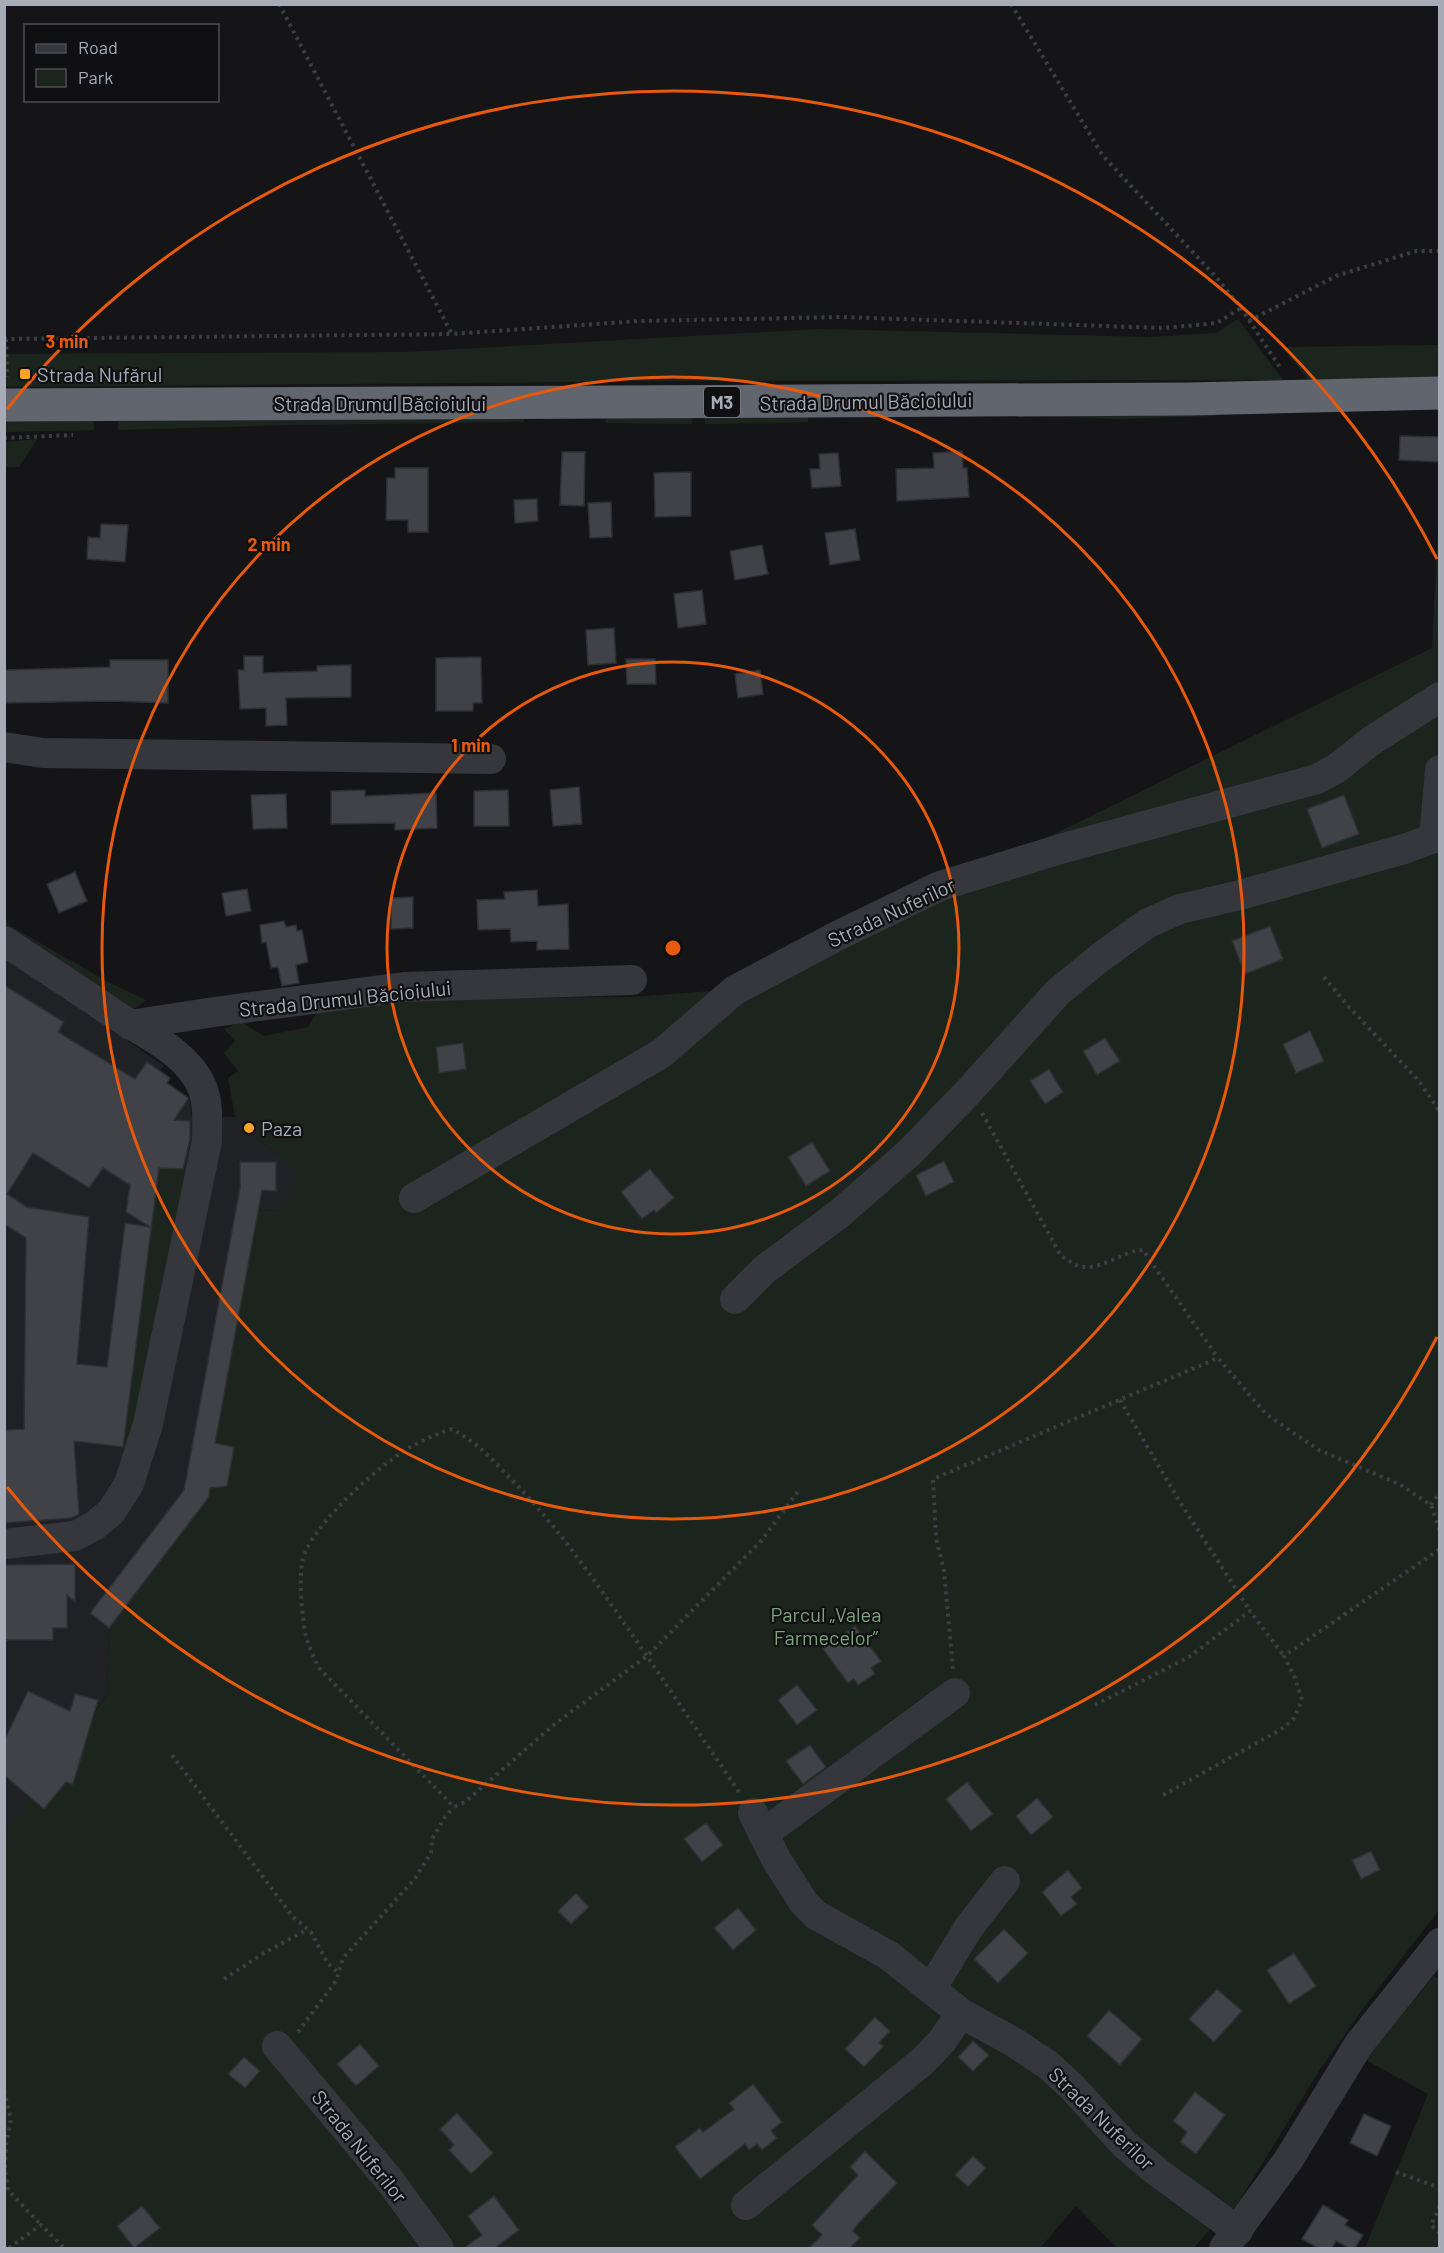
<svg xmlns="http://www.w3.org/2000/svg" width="1444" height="2253" font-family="Barlow,sans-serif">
	<rect width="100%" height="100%" fill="#151517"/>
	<!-- built -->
	<path fill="#202124" d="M5 955 164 1066 160 1071 170 1078 167 1083 189 1098 192 1117H257V1140L279 1154 301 1172 282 1210 258 1211 215 1443 234 1447 227 1486 209 1497 109 1628 107 1695 5 1833Z"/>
	<!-- green -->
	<g fill="#1c251d">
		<path d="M1238 319 1283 380 666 381 5 387 4 354 407 352 818 329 1149 337 1216 333Z"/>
		<path d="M1439 345V381L1308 379 1282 347Z"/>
		<path d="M1224 409 1214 416 1119 419 1041 416Z"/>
		<path d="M808 411V422L705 424 704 414Z"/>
		<path d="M606 412 692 413V424L606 423Z"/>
		<path d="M93 413 94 430 5 432V421Z"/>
		<path d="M524 413V422L290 425 118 430V416Z"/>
		<path d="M37 439 19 467H5V442Z"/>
		<path d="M1439 509V1910L1365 2006 1319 2071 1237 2205 1214 2224 1194 2248H1117L1076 2206 1040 2248H825L817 2240 809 2248H5L4 1833 107 1696 109 1628 209 1497 210 1488 227 1485 234 1447 215 1443 258 1211 282 1210 300 1172 279 1154 257 1140V1117H235L228 1078 238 1071 224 1053 235 1041 224 1029 242 1022 264 1036 308 1027 318 1011 397 999 634 997 761 987 813 953 1432 648Z"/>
		<path d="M4 920 12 927 110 983 146 1000 135 1009 98 993 5 929Z"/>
		<path d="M165 1120 170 1168 190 1170 130 1450 122 1458Z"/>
		<path d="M1434 1976 1439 1979V2248H1365L1428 2094 1364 2059Z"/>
	</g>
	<!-- building -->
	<g fill="#404247" stroke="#2e2f33" stroke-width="1.5" fill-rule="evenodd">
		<path d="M1400 436 1440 437V462L1399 460Z"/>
		<path d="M962 451 963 468H967L969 497 897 501 896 469 934 468 933 453Z"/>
		<path d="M562 452H585L584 506 560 505Z"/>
		<path d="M838 453 841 486 812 488 810 469H820L819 454Z"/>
		<path d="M395 468H428V532H408V520H386L387 478H395Z"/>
		<path d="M691 472V516L655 517 654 473Z"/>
		<path d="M537 499 538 521 515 523 514 500Z"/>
		<path d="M611 502 612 537 590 538 588 503Z"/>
		<path d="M101 524 128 525 125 562 87 559 88 537 100 538Z"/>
		<path d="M855 529 860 560 830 565 825 533Z"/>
		<path d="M762 545 768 574 735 580 730 551Z"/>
		<path d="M702 590 706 624 678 628 674 594Z"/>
		<path d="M614 628 616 663 588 665 586 630Z"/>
		<path d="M244 656H263V673L317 671V666L351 665V697L286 698 287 725 266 726V708L240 709 238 670H244Z"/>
		<path d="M481 657 482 703H473V711H436V658Z"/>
		<path d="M626 659H655L656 684H627Z"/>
		<path d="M110 660H168V703L110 701 4 703V670L110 667Z"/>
		<path d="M760 670 763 694 738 698 735 674Z"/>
		<path d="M579 787 582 824 553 826 550 790Z"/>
		<path d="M365 790V796L436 793 437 828 395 830V823L331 824V791Z"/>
		<path d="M508 790 509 826H474V791Z"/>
		<path d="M286 794 287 828 253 829 251 795Z"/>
		<path d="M1344 795 1359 834 1322 848 1307 809Z"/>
		<path d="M75 872 87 901 59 913 47 884Z"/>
		<path d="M247 889 251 911 226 916 222 893Z"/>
		<path d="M537 890 538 906 568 904 569 949 537 950V941L511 942 510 929 478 930 477 900 505 899 504 892Z"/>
		<path d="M413 897V928L391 929V898Z"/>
		<path d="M284 921 286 927 296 925 297 931 302 930 308 962 296 965 299 983 282 986 278 967 271 968 266 942 262 943 260 925Z"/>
		<path d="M1270 926 1283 959 1245 974 1232 941Z"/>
		<path d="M4 985 64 1022 58 1032 135 1079 147 1062 170 1078 167 1083 187 1097 188 1099 174 1120 190 1121V1139L183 1169 159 1168 123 1447 74 1441 79 1514 71 1518 4 1523V1430L24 1429 26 1238 4 1224ZM33 1153 89 1188 103 1168 130 1185 126 1212 150 1227 125 1223 107 1367 77 1364 89 1217 27 1207 7 1194Z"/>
		<path d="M1310 1031 1324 1061 1296 1073 1283 1044Z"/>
		<path d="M1105 1038 1120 1061 1097 1075 1083 1051Z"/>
		<path d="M463 1043 466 1069 439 1073 436 1047Z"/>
		<path d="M1049 1069 1063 1092 1045 1104 1030 1081Z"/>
		<path d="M812 1142 830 1171 806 1186 788 1157Z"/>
		<path d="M944 1161 954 1182 926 1196 916 1175Z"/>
		<path d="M240 1162H276V1191L262 1190 215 1443 234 1447 227 1486 210 1488 209 1497 109 1628 90 1613 184 1490 240 1188Z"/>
		<path d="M650 1169 674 1198 656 1213 654 1210 642 1219 621 1192Z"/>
		<path d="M75 1564V1602L67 1595V1628H53V1640H4V1565Z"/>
		<path d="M855 1626 881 1661 871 1668 875 1674 858 1685 854 1679 848 1683 823 1649Z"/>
		<path d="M797 1685 817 1710 797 1725 778 1700Z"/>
		<path d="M28 1691 70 1711 75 1694 98 1700 73 1784 66 1782 44 1809 4 1775V1741Z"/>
		<path d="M810 1745 826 1767 803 1784 786 1761Z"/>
		<path d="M967 1782 993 1814 971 1831 946 1799Z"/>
		<path d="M1037 1798 1053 1817 1031 1835 1016 1816Z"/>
		<path d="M706 1823 723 1845 702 1862 684 1839Z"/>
		<path d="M1371 1851 1380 1870 1361 1879 1352 1860Z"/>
		<path d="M1068 1870 1082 1888 1071 1897 1077 1904 1061 1916 1042 1892Z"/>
		<path d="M576 1893 589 1907 571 1924 558 1911Z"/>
		<path d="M738 1908 756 1930 733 1950 714 1928Z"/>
		<path d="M1004 1929 1028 1953 998 1983 974 1959Z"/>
		<path d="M1294 1953 1316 1986 1289 2004 1267 1970Z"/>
		<path d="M1217 1989 1242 2011 1214 2042 1189 2019Z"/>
		<path d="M1109 2010 1142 2039 1120 2065 1087 2036Z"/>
		<path d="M875 2017 890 2031 879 2043 884 2046 864 2067 845 2049Z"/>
		<path d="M973 2041 989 2055 973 2071 958 2057Z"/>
		<path d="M360 2044 379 2066 356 2086 337 2064Z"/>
		<path d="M244 2057 260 2071 245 2088 228 2074Z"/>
		<path d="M753 2084 782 2122 771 2131 777 2138 762 2150 757 2144 749 2150 745 2144 700 2179 675 2147 700 2128 703 2132 734 2109 729 2103Z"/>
		<path d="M1195 2092 1225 2115 1196 2154 1180 2142 1187 2132 1173 2121Z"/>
		<path d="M457 2113 493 2153 471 2174 449 2150 454 2145 440 2129Z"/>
		<path d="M1364 2114 1391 2126 1377 2156 1350 2143Z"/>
		<path d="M865 2151 897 2183 858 2224 853 2231 860 2238 850 2248H809L822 2235 812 2225 858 2175 850 2167Z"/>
		<path d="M973 2156 986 2168 968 2187 955 2175Z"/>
		<path d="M494 2196 519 2230 495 2248H464L482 2235 468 2216Z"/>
		<path d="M1323 2205 1348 2220 1345 2225 1363 2235 1355 2248H1349L1336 2241 1332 2248H1318L1302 2239Z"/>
		<path d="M142 2206 160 2228 134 2248 117 2226Z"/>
	</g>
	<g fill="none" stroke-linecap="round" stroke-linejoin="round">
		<!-- path -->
		<g stroke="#3b3e43" stroke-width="4" stroke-dasharray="3 4.5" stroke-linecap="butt">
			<path d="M279 4 452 334 639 321 842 317 1164 328 1217 323 1241 308"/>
			<path d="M1011 4 1103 156 1217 278 1241 308 1281 369"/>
			<path d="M1249 321 1336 276 1416 251H1440"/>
			<path d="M4 339 452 334"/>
			<path d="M6 339 7 377"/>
			<path d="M4 438 73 435"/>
			<path d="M1324 977 1348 1006 1418 1080 1440 1112"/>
			<path d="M982 1113 1061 1256C1067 1259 1073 1264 1078 1266 1101 1272 1121 1251 1143 1250L1218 1358"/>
			<path d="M1120 1400 1178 1499 1250 1611"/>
			<path d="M1431 1505 1440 1492"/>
			<path d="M953 1669 944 1571 936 1538 933 1479 1218 1358 1266 1414 1319 1450 1399 1484 1431 1505 1440 1531"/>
			<path d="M1095 1705 1189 1657 1250 1611 1284 1656"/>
			<path d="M172 1755 293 1917 311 1932 328 1964 339 1973"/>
			<path d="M739 1792 655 1668 647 1656C603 1593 562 1530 508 1476 488 1455 477 1443 452 1429 433 1435 414 1444 398 1455 370 1474 307 1530 302 1563 299 1586 302 1615 306 1637 309 1647 314 1657 318 1667L454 1807 465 1802 556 1723 647 1656 761 1541 799 1490"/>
			<path d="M1163 1795 1280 1730 1293 1720 1302 1700 1295 1678 1284 1656 1440 1549"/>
			<path d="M224 1979 264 1953 308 1929"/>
			<path d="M298 2032 336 1981 343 1958 414 1880 431 1853 432 1839 445 1817 454 1807"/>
			<path d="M4 2091 11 2119 6 2146 5 2170 8 2190 41 2225"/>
			<path d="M1396 2172 1440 2188"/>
			<path d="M1440 2206 1431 2225 1440 2233"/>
			<path d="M9 2248 41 2225 64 2248"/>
		</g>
		<!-- minor -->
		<g stroke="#35373c" stroke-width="30">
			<path d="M4 747 43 753 491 759"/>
			<path d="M1434 838 1440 770"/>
			<path d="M4 941C40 965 76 988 111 1012 142 1033 187 1051 202 1087 209 1104 207 1123 207 1141L148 1424 129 1484 111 1512 94 1526 75 1536 4 1544"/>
			<path d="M130 1025 214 1012 404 987 632 980"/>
			<path d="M414 1198 662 1053 735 990 839 935 940 886 1064 848 1317 779 1337 768 1371 741 1440 697"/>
			<path d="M735 1299 764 1270 839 1214 909 1153 970 1090 1058 992 1102 956 1148 923 1180 909 1240 895 1404 849 1434 838H1440"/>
			<path d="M753 1813 776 1859 804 1903 816 1915 888 1955 961 2013 1015 2043 1048 2065 1072 2087 1124 2144 1156 2171 1238 2231"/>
			<path d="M763 1834 955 1693"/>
			<path d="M931 1989 969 1927 1005 1881"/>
			<path d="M277 2046 390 2181 439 2248"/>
			<path d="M746 2205 923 2061 942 2041 961 2013"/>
			<path d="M1224 2248 1289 2159 1359 2044 1440 1943"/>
		</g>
		<!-- highway -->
		<path stroke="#61656e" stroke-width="33" d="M4 405 1189 399 1440 393"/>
	</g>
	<!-- distance rings -->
	<g fill="none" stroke="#e8590c" stroke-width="3">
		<circle cx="673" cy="948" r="286"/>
		<circle cx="673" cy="948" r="571"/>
		<path d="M1437 1337A857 857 0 0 1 7 1487M7 409A857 857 0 0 1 1437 559"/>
	</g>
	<!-- markers -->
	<g fill="#ffa424" stroke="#101012" stroke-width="2">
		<rect x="19" y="368" width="12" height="12" rx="3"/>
		<circle cx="249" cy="1128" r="6"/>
	</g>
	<g text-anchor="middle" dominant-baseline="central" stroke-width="4.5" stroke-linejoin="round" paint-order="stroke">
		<!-- shield labels -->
		<rect fill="#101012" stroke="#787d86" stroke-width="1.5" x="704" y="387" width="36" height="30" rx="4.5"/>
		<g font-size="18" font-weight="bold" fill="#a5acb8">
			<text x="722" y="402">M3</text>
		</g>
		<!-- poi labels -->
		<g font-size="20" fill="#a5acb8" stroke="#101012" text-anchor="start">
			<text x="37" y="374">Strada Nufărul</text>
			<text x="261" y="1128">Paza</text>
		</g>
		<!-- street labels -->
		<g font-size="20" fill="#a5acb8" stroke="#101012">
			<text transform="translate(866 401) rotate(-1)">Strada Drumul Băcioiului</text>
			<text x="380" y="403">Strada Drumul Băcioiului</text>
			<text transform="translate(891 912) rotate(-25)">Strada Nuferilor</text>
			<text transform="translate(345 998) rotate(-6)">Strada Drumul Băcioiului</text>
			<text transform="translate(1102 2118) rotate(44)">Strada Nuferilor</text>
			<text transform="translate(360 2146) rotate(51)">Strada Nuferilor</text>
		</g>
		<!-- park labels -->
		<g font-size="20" fill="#7ba57a" stroke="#101012">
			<text x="826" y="1614">Parcul „Valea<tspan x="826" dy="23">Farmecelor”</tspan></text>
		</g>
	</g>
	<circle cx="673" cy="948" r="9" fill="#e8590c" stroke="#101012" stroke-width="3"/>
	<g font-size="18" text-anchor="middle" font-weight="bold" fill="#e8590c" stroke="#101012" stroke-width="4.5" stroke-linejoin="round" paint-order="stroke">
		<text x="67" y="348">3 min</text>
		<text x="269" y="551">2 min</text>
		<text x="471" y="752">1 min</text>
	</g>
	<!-- border -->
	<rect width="1444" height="2253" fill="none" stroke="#a5acb8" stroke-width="12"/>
	<!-- legend -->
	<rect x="24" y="24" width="195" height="78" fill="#101012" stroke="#4c4e54" stroke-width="1.5"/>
	<rect x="36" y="44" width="30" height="9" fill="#35373c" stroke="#4c4e54" stroke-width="1.5"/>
	<text x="78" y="54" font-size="18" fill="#a5acb8">Road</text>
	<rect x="36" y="69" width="30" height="18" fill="#1c251d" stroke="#4c4e54" stroke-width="1.5"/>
	<text x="78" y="84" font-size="18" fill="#a5acb8">Park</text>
</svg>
